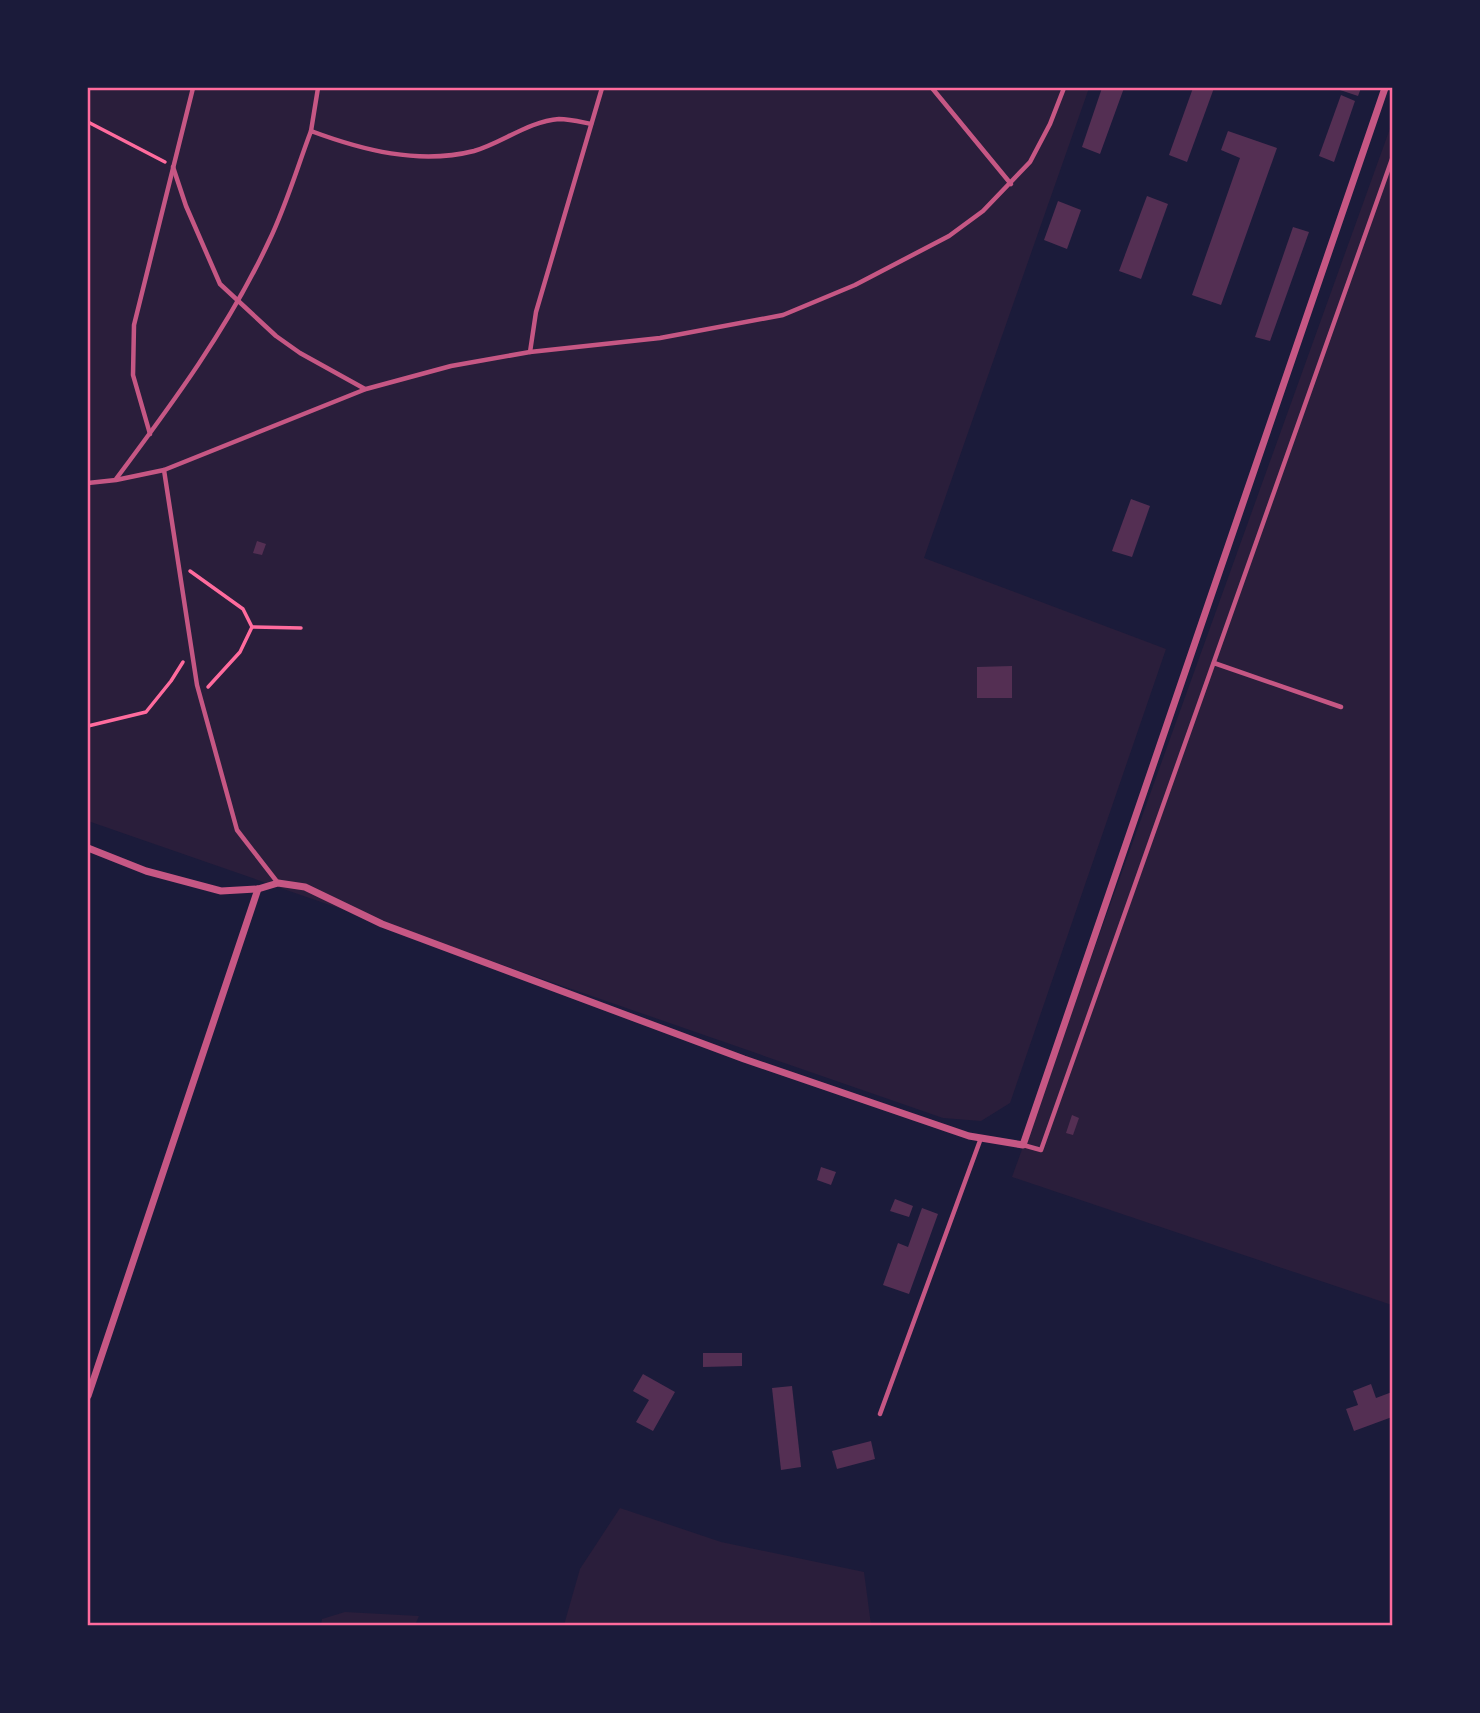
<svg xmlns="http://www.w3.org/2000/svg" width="1480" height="1713" font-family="'Golos Text',sans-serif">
	<rect width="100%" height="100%" fill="#1b1b3a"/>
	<!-- green -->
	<g fill="#2a1e3b">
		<path d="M88 88H1089L924 558 1166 649 1010 1103 981 1121 943 1118 88 821Z"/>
		<path d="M1392 123V1305L1012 1177Z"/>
		<path d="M620 1508 721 1542 864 1572 871 1625H564L580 1569Z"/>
		<path d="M345 1612 419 1616 415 1625H321L322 1619Z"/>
	</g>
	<!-- building -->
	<g fill="#542f53">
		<path d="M1102 88H1124L1100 154 1082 147Z"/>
		<path d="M1193 88H1214L1187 162 1169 155Z"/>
		<path d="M1334 88H1361L1358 96Z"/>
		<path d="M1341 95 1355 101 1334 162 1319 156Z"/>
		<path d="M1228 131 1277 148 1221 305 1192 295 1240 158 1221 150Z"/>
		<path d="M1147 196 1168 204 1141 279 1119 271Z"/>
		<path d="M1058 201 1081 210 1067 249 1044 240Z"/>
		<path d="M1293 227 1309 232 1270 341 1255 337Z"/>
		<path d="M1131 499 1150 506 1132 557 1112 551Z"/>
		<path d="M257 541 266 544 262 555 253 553Z"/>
		<path d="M1012 666V698H977V667Z"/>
		<path d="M1072 1115 1079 1118 1073 1135 1066 1133Z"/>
		<path d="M821 1167 836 1172 831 1185 817 1180Z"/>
		<path d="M895 1199 913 1206 909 1217 890 1211Z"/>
		<path d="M922 1208 938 1214 909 1294 883 1285 898 1243 908 1247Z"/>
		<path d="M703 1353H742V1366L703 1367Z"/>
		<path d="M643 1374 675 1392 653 1431 636 1422 649 1400 633 1391Z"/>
		<path d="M1371 1384 1376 1398 1392 1392V1417L1354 1431 1346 1409 1358 1405 1353 1391Z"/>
		<path d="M792 1386 801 1467 781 1470 772 1388Z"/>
		<path d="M871 1441 875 1459 837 1469 832 1451Z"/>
	</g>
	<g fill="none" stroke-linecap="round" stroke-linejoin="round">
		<!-- path -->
		<g stroke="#ff6b9d" stroke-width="3.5">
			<path d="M88 122 165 162"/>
			<path d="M190 571 243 609 252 627 240 652 208 687"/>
			<path d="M252 627 301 628"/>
			<path d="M88 726 146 712 171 681 183 662"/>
		</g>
		<!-- service -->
		<g stroke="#c65784" stroke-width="4.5">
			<path d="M932 88 1011 184"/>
			<path d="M311 131 318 88"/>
			<path d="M173 167 186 206 220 284 276 336 300 353 365 389"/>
			<path d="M530 352 536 312 602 88"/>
			<path d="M150 434 133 375 134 325 193 88"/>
			<path d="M164 470 197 685 237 830 278 883"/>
			<path d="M116 479C172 404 229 327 269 241 286 206 297 168 311 131 362 150 419 165 474 151 502 143 529 121 559 119 570 119 581 122 591 124"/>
			<path d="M88 483 116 480 164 470 366 389 451 366 530 352 660 338 783 315 855 285 949 236 983 211 1030 162 1050 124 1064 88"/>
			<path d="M1214 663 1341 707"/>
			<path d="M1023 1145 1041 1150 1392 159"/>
			<path d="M880 1414 981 1138"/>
		</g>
		<!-- minor -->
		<g stroke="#c65784" stroke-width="7">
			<path d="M88 848 146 871 221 891 258 889 278 883 305 887 382 924 744 1059 969 1136 1023 1145 1385 88"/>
			<path d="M88 1396 258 889"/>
		</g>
	</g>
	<!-- border -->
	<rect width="1480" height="1713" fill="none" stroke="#1b1b3a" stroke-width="178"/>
	<rect x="89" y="89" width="1302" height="1535" fill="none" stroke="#ff6b9d" stroke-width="2.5"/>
</svg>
